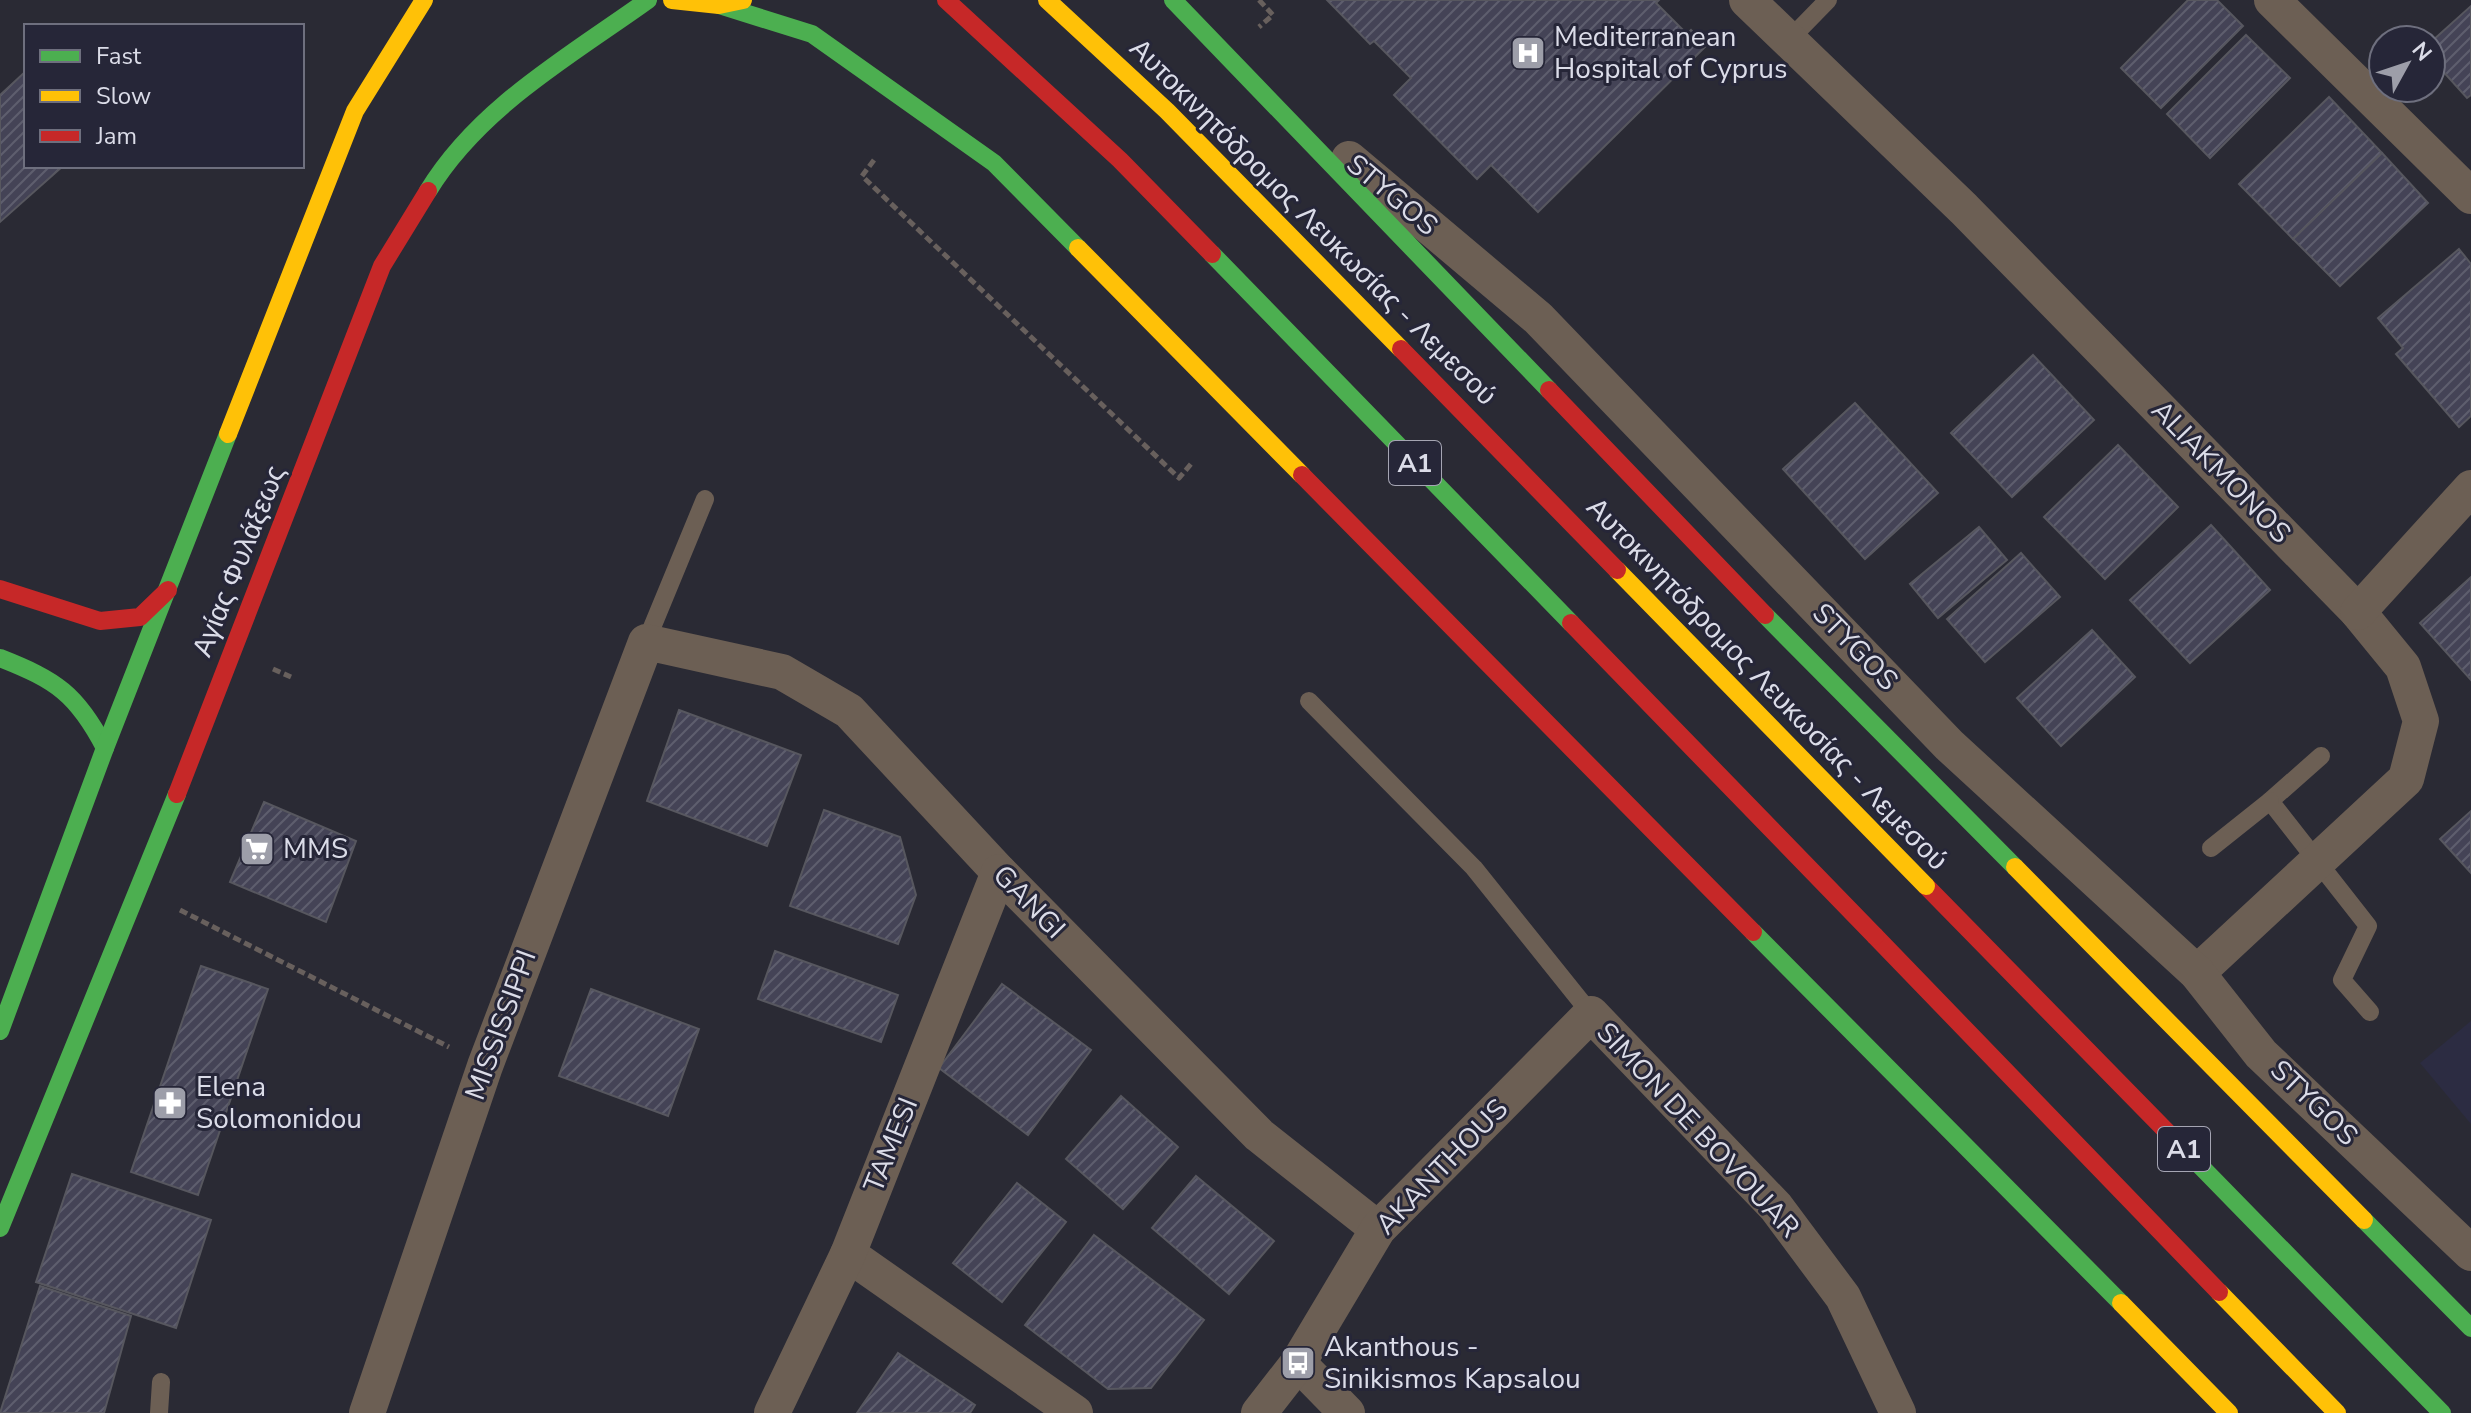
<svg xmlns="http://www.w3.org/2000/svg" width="2471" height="1413" font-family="'Nunito Sans',sans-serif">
	<defs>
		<pattern id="building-hatch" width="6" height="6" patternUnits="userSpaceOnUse" patternTransform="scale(2)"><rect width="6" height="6" fill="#444356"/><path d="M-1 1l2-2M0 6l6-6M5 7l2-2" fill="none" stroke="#5e5e6e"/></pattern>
	</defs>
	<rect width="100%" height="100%" fill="#2a2a34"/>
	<!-- built -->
	<path fill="#2c2c42" d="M2471 1021V1124L2420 1063Z"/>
	<!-- building -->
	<g fill="url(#building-hatch)" stroke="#57575f" stroke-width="2">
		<path d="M1327 0H1659L1656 3 1687 34 1691 30 1706 46 1538 212 1491 165 1477 179 1394 95 1411 78 1374 41 1370 44Z"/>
		<path d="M2188 0H2217L2243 26 2161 108 2121 68Z"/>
		<path d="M2471 6V95L2467 98 2431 58V42Z"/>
		<path d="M2246 35 2290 78 2210 158 2167 114Z"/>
		<path d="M26 71V166H63L0 222V95Z"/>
		<path d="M2329 97 2382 153 2293 239 2239 184Z"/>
		<path d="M2382 153 2428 203 2340 286 2293 239Z"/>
		<path d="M2459 249 2471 264V416L2459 427 2396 354 2403 348 2378 318Z"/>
		<path d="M2033 355 2094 420 2012 497 1951 433Z"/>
		<path d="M1855 403 1938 493 1865 559 1783 469Z"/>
		<path d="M2118 445 2178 507 2105 579 2044 517Z"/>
		<path d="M2211 525 2270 590 2190 663 2130 600Z"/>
		<path d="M1979 527 2007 560 1938 618 1910 584Z"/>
		<path d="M2021 553 2060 597 1985 662 1947 619Z"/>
		<path d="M2471 577V680L2420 623Z"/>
		<path d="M2092 630 2135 677 2061 746 2017 698Z"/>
		<path d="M679 710 801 755 767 846 647 801Z"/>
		<path d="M264 802 356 841 326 922 230 882Z"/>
		<path d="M824 810 900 837 916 895 898 944 790 906Z"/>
		<path d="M2471 811V873L2440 839Z"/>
		<path d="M775 951 898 995 881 1042 758 999Z"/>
		<path d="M201 966 268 989 198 1195 131 1172Z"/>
		<path d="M1002 984 1091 1050 1028 1135 939 1068Z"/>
		<path d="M591 989 699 1029 668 1116 559 1076Z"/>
		<path d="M1121 1096 1178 1147 1123 1209 1066 1159Z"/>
		<path d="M72 1174 211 1220 176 1328 36 1282Z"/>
		<path d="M1196 1176 1274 1241 1229 1294 1152 1228Z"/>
		<path d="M1017 1183 1066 1222 1002 1302 953 1263Z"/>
		<path d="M1094 1235 1204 1320 1151 1388 1108 1389 1025 1325Z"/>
		<path d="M40 1286 131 1316 104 1413H0Z"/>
		<path d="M898 1353 975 1405 970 1413H857Z"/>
	</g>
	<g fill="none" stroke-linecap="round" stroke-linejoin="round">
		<!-- path -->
		<g stroke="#68605d" stroke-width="5" stroke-dasharray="8 4" stroke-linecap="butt">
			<path d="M1259 0 1273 15 1259 27"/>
			<path d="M874 160 862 176 1179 478 1191 464"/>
			<path d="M273 669 291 677"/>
			<path d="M180 910 449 1047"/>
		</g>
		<!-- lane -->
		<g stroke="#6c5f54" stroke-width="18">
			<path d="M1787 42 1828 0"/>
			<path d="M646 642 705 499"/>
			<path d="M1309 701 1474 868 1591 1014"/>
			<path d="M2321 756 2270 801 2368 926 2342 980 2370 1012"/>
			<path d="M2211 848 2270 801"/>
			<path d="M159 1413 161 1382"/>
		</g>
		<!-- street -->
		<g stroke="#6c5f54" stroke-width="36">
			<path d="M1747 0 1964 209 2358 612 2403 667 2421 721 2406 779 2197 973"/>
			<path d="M2272 0 2471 196"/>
			<path d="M1349 159 1538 318 1949 745 2197 973 2261 1054 2471 1253"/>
			<path d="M2358 612 2471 488"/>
			<path d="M848 1254 1075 1413"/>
			<path d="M1298 1363 1347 1413"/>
			<path d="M367 1413 485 1066 646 642 782 672 849 711 999 872 1259 1135 1378 1229"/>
			<path d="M772 1413 848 1254 999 872"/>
			<path d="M1259 1413 1298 1363 1378 1229 1591 1014 1776 1207 1843 1297 1898 1413"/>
		</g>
		<!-- fast -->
		<g stroke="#4caf50" stroke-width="18">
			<path d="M1173 0 1549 390"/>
			<path d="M719 5 812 34 994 163 1078 248"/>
			<path d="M428 191C479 107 570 56 648 0"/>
			<path d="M1765 615 2015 867"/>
			<path d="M0 658C56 680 77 694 105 748"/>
			<path d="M1753 932 2121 1303"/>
			<path d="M0 1031 105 748 228 434"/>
			<path d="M2176 1141 2442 1413"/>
			<path d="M2364 1220 2471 1328"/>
			<path d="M0 1228 177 794"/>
		</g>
		<!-- slow -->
		<g stroke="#ffc107" stroke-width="18">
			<path d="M672 0 719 5 743 0"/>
			<path d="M1078 248 1302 475"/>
			<path d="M228 434 355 111 424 0"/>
			<path d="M2015 867 2364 1220"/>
			<path d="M2219 1292 2337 1413"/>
			<path d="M2121 1303 2229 1413"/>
		</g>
		<!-- jam -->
		<g stroke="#c62828" stroke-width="18">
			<path d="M1549 390 1765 615"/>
			<path d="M1302 475 1753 932"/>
			<path d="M0 589 100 621 140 617 168 590"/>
			<path d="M177 794 382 266 428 191"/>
			<path d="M1926 886 2176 1141"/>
			<path d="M1875 936 2219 1292"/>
		</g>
		<!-- fast-bridge -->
		<path stroke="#4caf50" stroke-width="18" d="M1212 254 1571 623"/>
		<!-- slow-bridge -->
		<g stroke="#ffc107" stroke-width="18">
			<path d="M1047 0 1167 111 1401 349"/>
			<path d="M1617 570 1926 886"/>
		</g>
		<!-- jam-bridge -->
		<g stroke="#c62828" stroke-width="18">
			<path d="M946 0 1120 160 1212 254"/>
			<path d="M1401 349 1617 570"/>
			<path d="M1571 623 1875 936"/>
		</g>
	</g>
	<!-- icons -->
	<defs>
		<g id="hospital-square" transform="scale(1.8)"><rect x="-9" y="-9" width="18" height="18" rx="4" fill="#9d9ea9" stroke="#262638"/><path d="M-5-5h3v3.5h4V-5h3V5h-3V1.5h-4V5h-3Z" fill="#fff"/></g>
		<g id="supermarket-square" transform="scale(1.8)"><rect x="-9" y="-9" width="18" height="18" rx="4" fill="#9d9ea9" stroke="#262638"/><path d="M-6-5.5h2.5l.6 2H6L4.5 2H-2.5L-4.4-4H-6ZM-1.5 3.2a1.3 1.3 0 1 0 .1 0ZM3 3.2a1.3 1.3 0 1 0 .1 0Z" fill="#fff"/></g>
		<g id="pharmacy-square" transform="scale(1.8)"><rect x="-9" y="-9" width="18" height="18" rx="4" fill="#9d9ea9" stroke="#262638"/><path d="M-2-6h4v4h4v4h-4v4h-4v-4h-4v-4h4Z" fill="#fff"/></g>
		<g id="bus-square" transform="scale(1.8)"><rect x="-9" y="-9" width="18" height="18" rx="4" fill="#9d9ea9" stroke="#262638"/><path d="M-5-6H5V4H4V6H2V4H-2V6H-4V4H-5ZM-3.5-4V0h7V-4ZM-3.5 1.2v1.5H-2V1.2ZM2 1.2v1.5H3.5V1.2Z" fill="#fff"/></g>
	</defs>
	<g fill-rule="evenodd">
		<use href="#hospital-square" x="1528" y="53"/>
		<use href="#supermarket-square" x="257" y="849"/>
		<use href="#pharmacy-square" x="170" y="1103"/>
		<use href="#bus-square" x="1298" y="1363"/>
	</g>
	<g text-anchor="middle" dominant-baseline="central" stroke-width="6" stroke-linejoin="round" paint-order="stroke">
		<!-- shield labels -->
		<g fill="#262638" stroke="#a5a5b3" stroke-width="2">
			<rect x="1389" y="441" width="52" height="44" rx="6"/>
			<rect x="2158" y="1127" width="52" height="44" rx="6"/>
		</g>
		<g font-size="26" font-weight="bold" fill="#dbdce8">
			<text x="1415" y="463">A1</text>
			<text x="2184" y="1149">A1</text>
		</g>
		<!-- poi labels -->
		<g font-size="28" fill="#dbdce8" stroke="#262638" text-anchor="start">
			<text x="1554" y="37">Mediterranean<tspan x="1554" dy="32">Hospital of Cyprus</tspan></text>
			<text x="283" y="849">MMS</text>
			<text x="196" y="1087">Elena<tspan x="196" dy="32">Solomonidou</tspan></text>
			<text x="1324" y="1347">Akanthous -<tspan x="1324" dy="32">Sinikismos Kapsalou</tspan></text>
		</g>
		<!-- street labels -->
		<g font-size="28" fill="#dbdce8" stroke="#262638">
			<text transform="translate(1392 195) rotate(40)">STYGOS</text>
			<text transform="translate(1313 222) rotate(45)">Αυτοκινητόδρομος Λευκωσίας - Λεμεσού</text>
			<text transform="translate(2221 472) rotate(46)">ALIAKMONOS</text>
			<text transform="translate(239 561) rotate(-68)">Αγίας Φυλάξεως</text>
			<text transform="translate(1855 647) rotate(46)">STYGOS</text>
			<text transform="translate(1767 684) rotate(46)">Αυτοκινητόδρομος Λευκωσίας - Λεμεσού</text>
			<text transform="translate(1029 902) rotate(46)">GANGI</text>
			<text transform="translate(501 1025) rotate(-70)">MISSISSIPPI</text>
			<text transform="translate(2314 1103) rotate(44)">STYGOS</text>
			<text transform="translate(1698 1130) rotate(47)">SIMON DE BOVOUAR</text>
			<text transform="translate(891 1145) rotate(-68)">TAMESI</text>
			<text transform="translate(1442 1167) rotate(-46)">AKANTHOUS</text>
		</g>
	</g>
	<!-- legend -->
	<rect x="24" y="24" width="280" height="144" fill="#262638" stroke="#6e6f7e" stroke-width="2"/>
	<rect x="40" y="50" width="40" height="12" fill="#4caf50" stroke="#6e6f7e" stroke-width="2"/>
	<text x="96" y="64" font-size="24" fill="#dbdce8">Fast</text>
	<rect x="40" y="90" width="40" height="12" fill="#ffc107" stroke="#6e6f7e" stroke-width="2"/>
	<text x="96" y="104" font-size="24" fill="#dbdce8">Slow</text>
	<rect x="40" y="130" width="40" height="12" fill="#c62828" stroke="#6e6f7e" stroke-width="2"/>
	<text x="96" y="144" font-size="24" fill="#dbdce8">Jam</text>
	<!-- north arrow -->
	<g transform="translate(2407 64) rotate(50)"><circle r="38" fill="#262638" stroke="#6e6f7e" stroke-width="2"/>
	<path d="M0-6L14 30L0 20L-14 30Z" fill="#9d9ea9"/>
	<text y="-12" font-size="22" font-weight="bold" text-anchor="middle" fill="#dbdce8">N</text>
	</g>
</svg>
